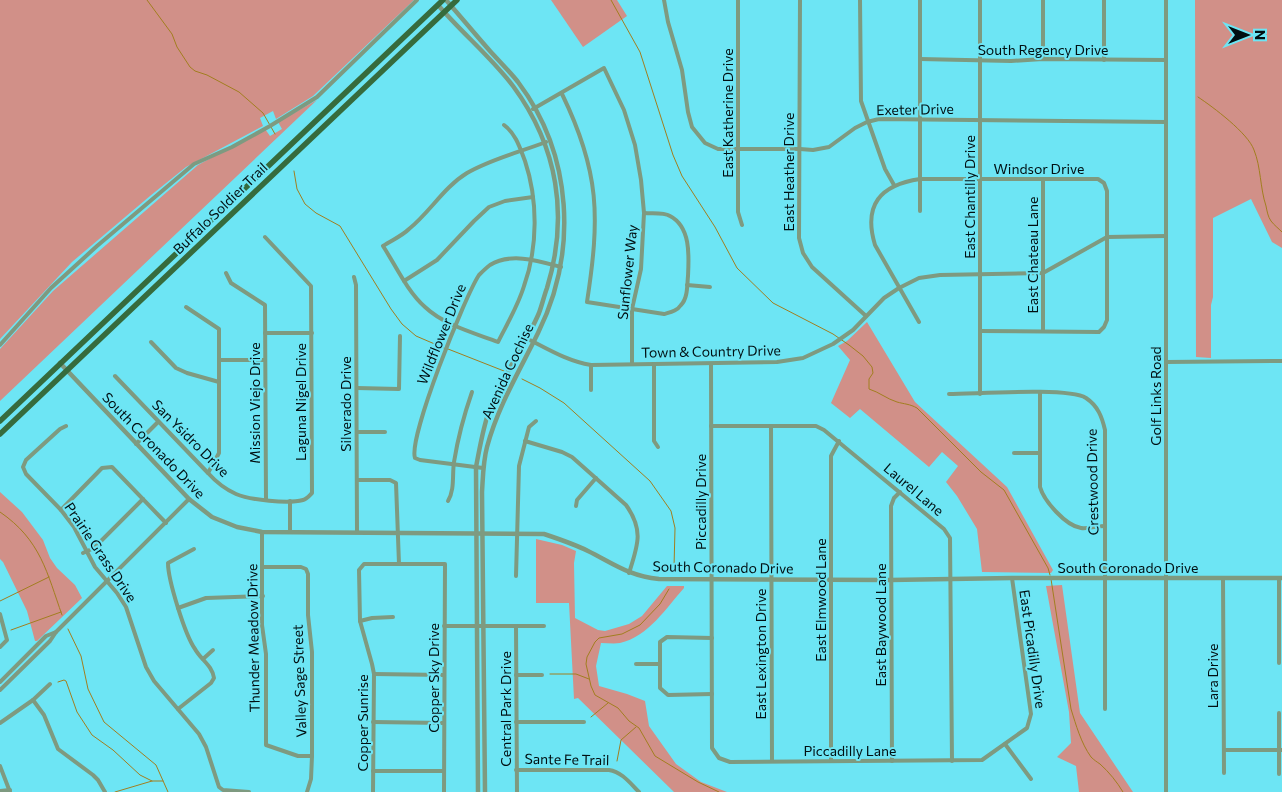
<svg xmlns="http://www.w3.org/2000/svg" width="1282" height="792" font-family="Commissioner,sans-serif">
	<rect width="100%" height="100%" fill="#6de5f4"/>
	<!-- green -->
	<g fill="#d19088">
		<path d="M0 0H414L313 96 276 119 273 111 260 118 263 126 186 167 150 196 72 262 0 339Z"/>
		<path d="M551 0H617L627 16 583 47Z"/>
		<path d="M1195 0H1282V248L1272 242 1251 199 1213 218V297L1211 305V358L1196 357Z"/>
		<path d="M317 100 0 401V349L53 291 198 165 265 129 270 136 282 129 278 122Z"/>
		<path d="M867 322 915 402 1007 487 1053 570 1051 573 982 572 977 529 957 496 946 482 958 466 942 452 929 467 860 409 850 418 831 403 850 360 838 346 847 341Z"/>
		<path d="M0 492 22 512 43 540 50 558 57 568 75 585 82 598 37 641H35L27 611 3 562 0 559Z"/>
		<path d="M536 539 562 545 576 551 574 563 575 618 598 630 605 631 629 624 642 616 667 586H684V588C667 607 648 637 620 643 614 644 607 643 601 643L596 666 599 686 627 694 645 701 649 726 676 764 701 782 727 792H674L578 698 574 699 569 603H536Z"/>
		<path d="M1062 585 1080 713 1133 792H1079L1076 766 1057 757 1071 743 1069 712 1046 586Z"/>
	</g>
	<g fill="none" stroke-linecap="round" stroke-linejoin="round">
		<!-- stream -->
		<g stroke="#a27e1f" stroke-width="1">
			<path d="M147 0 172 34 177 47 190 67 195 71 207 75 239 92 263 113 275 134"/>
			<path d="M611 0 640 52 673 155 682 176 715 227 737 268 773 303 833 334 849 345 863 356 872 367 873 373 869 379V389C879 392 887 399 897 402 904 404 910 404 917 408L981 472 1004 490 1048 568 1050 575"/>
			<path d="M1198 97C1213 107 1248 133 1254 150 1261 167 1260 188 1266 206 1267 211 1268 217 1271 221 1274 225 1278 228 1282 232"/>
			<path d="M294 171 297 189 305 204 316 213 340 226 391 309 402 324 416 336 444 348"/>
			<path d="M448 349 504 371"/>
			<path d="M522 379 540 388 564 403 650 481 671 511 675 528 674 568"/>
			<path d="M0 512C41 540 47 573 62 615"/>
			<path d="M1051 579 1071 709C1076 725 1081 743 1091 757 1094 760 1097 762 1100 764 1109 772 1117 782 1123 792"/>
			<path d="M669 589 660 604 640 625 622 634 599 638 595 642 587 657 586 664 591 686 595 695 618 708 629 721 639 728 655 756 698 782 719 792"/>
			<path d="M0 601 49 577"/>
			<path d="M68 629 81 656 88 689 104 722 156 765 168 792"/>
			<path d="M11 630 61 612"/>
			<path d="M550 674H576L589 679"/>
			<path d="M58 682 64 680 66 681 77 712 92 735 113 750 140 775 152 781"/>
			<path d="M591 717 608 703"/>
			<path d="M617 761 621 740 636 727"/>
			<path d="M115 792 152 781H163"/>
		</g>
		<!-- minor -->
		<g stroke="#7e9a80" stroke-width="4">
			<path d="M664 0 668 22 682 70 688 112 692 127 705 143 718 149H800L813 150 829 147 855 128 867 122 879 119 1166 122"/>
			<path d="M738 0V212L742 225"/>
			<path d="M800 0 799 238 803 253 812 267 866 316"/>
			<path d="M860 0 861 101 885 169 894 185"/>
			<path d="M1043 0V59"/>
			<path d="M1104 0V60"/>
			<path d="M1166 0V792"/>
			<path d="M920 59 1011 61 1043 59 1166 60"/>
			<path d="M562 94C600 172 600 217 587 302L664 314C671 312 677 311 681 305 688 298 687 285 688 276 689 256 691 227 670 216 663 212 652 214 644 213"/>
			<path d="M533 109 604 68 624 110 635 145 641 180 644 213 641 269 632 309V364"/>
			<path d="M504 125C516 134 520 148 525 161 538 200 538 247 524 286 518 306 507 324 498 342 474 333 444 325 425 307 407 291 396 266 383 246 392 240 402 236 409 229 430 212 444 187 467 173 491 159 520 152 546 142"/>
			<path d="M920 211V0"/>
			<path d="M226 273 231 283 265 305 266 500"/>
			<path d="M354 277 356 285 357 532"/>
			<path d="M404 281 437 260 474 221 489 207 505 201 533 197"/>
			<path d="M687 285 710 287"/>
			<path d="M186 307 219 329V453L208 473"/>
			<path d="M919 322 875 245C863 205 880 185 920 179H1098L1104 183 1107 191V320L1104 327 1099 332 980 331"/>
			<path d="M1043 330V180"/>
			<path d="M265 333H312"/>
			<path d="M526 338C548 349 567 361 591 365L777 362 803 358 833 344 853 330 884 298 899 288 919 278 940 275 1043 273 1107 237 1166 236"/>
			<path d="M151 342 176 368 187 373 219 382"/>
			<path d="M0 345 51 288 97 246 194 164 232 147 270 126 317 97 417 0"/>
			<path d="M219 360H265"/>
			<path d="M1166 362 1282 361"/>
			<path d="M654 364V441L658 447"/>
			<path d="M711 364 712 748 719 758 730 762 982 760 1027 728 1031 714 1012 578"/>
			<path d="M115 376 208 473C216 482 225 489 236 494 250 500 288 504 303 500 307 499 309 496 312 493L311 286 265 237"/>
			<path d="M357 388 399 389 400 336"/>
			<path d="M591 390V365"/>
			<path d="M1040 392V487C1044 501 1066 526 1081 528 1088 529 1097 526 1105 526"/>
			<path d="M949 394C976 394 1068 387 1086 398 1098 406 1102 417 1105 430V709"/>
			<path d="M980 394V0"/>
			<path d="M66 426 60 429 26 460 23 467 26 474 61 510 74 527 95 567 117 593 126 607 146 667 154 681 199 734 206 747 219 787 223 790 249 792"/>
			<path d="M711 426H816L824 430 944 529 950 538 952 761"/>
			<path d="M771 426 772 761"/>
			<path d="M357 432H385"/>
			<path d="M525 441 562 452 572 457 626 505C644 530 638 545 629 573"/>
			<path d="M136 444 158 422"/>
			<path d="M1014 453H1040"/>
			<path d="M483 468 420 460 415 458C408 438 465 296 479 275 482 272 486 268 490 265 511 252 539 261 561 267"/>
			<path d="M357 480H390L396 483 399 564"/>
			<path d="M448 501C455 489 452 475 454 462 458 437 464 415 472 392"/>
			<path d="M576 506 577 500 596 478"/>
			<path d="M61 510 102 468 112 467 166 523"/>
			<path d="M262 532V625L266 654V745L298 756H312"/>
			<path d="M290 532V501"/>
			<path d="M83 553 94 548 143 499"/>
			<path d="M263 567H301L306 569 308 574V615L312 652V756L311 779 307 792"/>
			<path d="M516 576 519 466 529 427 536 421"/>
			<path d="M1223 578 1224 773"/>
			<path d="M1279 578V663"/>
			<path d="M178 608 206 598 263 596"/>
			<path d="M0 614 7 640 0 647"/>
			<path d="M360 621 372 618 393 617"/>
			<path d="M444 626H544"/>
			<path d="M516 626 517 792"/>
			<path d="M712 638 667 637 660 642V688L668 695 712 694"/>
			<path d="M203 659 213 650"/>
			<path d="M636 664H660"/>
			<path d="M374 674 444 675"/>
			<path d="M516 675H542"/>
			<path d="M0 682 46 636 56 632"/>
			<path d="M0 690 50 641 56 632 189 499"/>
			<path d="M33 700 44 715 58 749 93 775 98 780 105 792"/>
			<path d="M178 709 211 683 214 678C212 665 201 660 195 649 185 635 168 580 168 563L194 549"/>
			<path d="M1279 713V774"/>
			<path d="M373 722 444 723"/>
			<path d="M516 722H584"/>
			<path d="M0 723 33 700 50 684"/>
			<path d="M1005 744 1031 779"/>
			<path d="M1224 750H1282"/>
			<path d="M831 761V456L839 441"/>
			<path d="M892 761 891 506 894 498 900 492"/>
			<path d="M0 766 10 792"/>
			<path d="M516 770H609C622 772 630 783 639 792"/>
			<path d="M373 771H443"/>
			<path d="M0 791 10 790"/>
			<path d="M373 792 374 674 372 664 360 621 359 570 364 564H445L444 792"/>
		</g>
		<!-- tertiary -->
		<g stroke="#7e9a80" stroke-width="4.5">
			<path d="M446 0C461 17 475 34 490 51 500 62 510 72 518 82 573 155 578 252 538 333 520 370 498 406 487 447 483 462 483 477 482 492L485 792"/>
			<path d="M438 5C462 33 491 57 513 86 558 147 569 216 547 288 544 296 542 305 539 313 525 346 503 375 490 408 483 427 480 447 476 467L478 792"/>
			<path d="M60 363 189 499 212 517 237 527 262 532 544 534C559 539 574 544 588 551 614 564 629 576 659 579L890 580 1012 578H1282"/>
		</g>
		<!-- primary -->
		<g stroke="#366b3d" stroke-width="5.5">
			<path d="M0 421 443 0"/>
			<path d="M0 434 457 0"/>
		</g>
	</g>
	<g text-anchor="middle" dominant-baseline="central" stroke-width="4" stroke-linejoin="round" paint-order="stroke">
		<!-- street labels -->
		<g font-size="14" fill="#000f12" stroke="#6de5f4">
			<text x="1043" y="49">South Regency Drive</text>
			<text transform="translate(915 109) rotate(-1)">Exeter Drive</text>
			<text transform="translate(727 113) rotate(-90)">East Katherine Drive</text>
			<text x="1039" y="168">Windsor Drive</text>
			<text transform="translate(788 172) rotate(-90)">East Heather Drive</text>
			<text transform="translate(969 197) rotate(-90)">East Chantilly Drive</text>
			<text transform="translate(220 208) rotate(-44)">Buffalo Soldier Trail</text>
			<text transform="translate(1032 255) rotate(-90)">East Chateau Lane</text>
			<text transform="translate(627 272) rotate(-84)">Sunflower Way</text>
			<text transform="translate(441 334) rotate(-68)">Wildflower Drive</text>
			<text transform="translate(711 351) rotate(-1)">Town &amp; Country Drive</text>
			<text transform="translate(507 371) rotate(-65)">Avenida Cochise</text>
			<text transform="translate(1155 396) rotate(-90)">Golf Links Road</text>
			<text transform="translate(300 402) rotate(-90)">Laguna Nigel Drive</text>
			<text transform="translate(254 403) rotate(-90)">Mission Viejo Drive</text>
			<text transform="translate(345 404) rotate(-90)">Silverado Drive</text>
			<text transform="translate(191 438) rotate(45)">San Ysidro Drive</text>
			<text transform="translate(154 445) rotate(46)">South Coronado Drive</text>
			<text transform="translate(1092 482) rotate(-91)">Crestwood Drive</text>
			<text transform="translate(914 489) rotate(40)">Laurel Lane</text>
			<text transform="translate(700 502) rotate(-90)">Piccadilly Drive</text>
			<text transform="translate(101 552) rotate(56)">Prairie Grass Drive</text>
			<text transform="translate(723 567) rotate(1)">South Coronado Drive</text>
			<text x="1128" y="567">South Coronado Drive</text>
			<text transform="translate(820 600) rotate(-90)">East Elmwood Lane</text>
			<text transform="translate(880 625) rotate(-90)">East Baywood Lane</text>
			<text transform="translate(253 638) rotate(-91)">Thunder Meadow Drive</text>
			<text transform="translate(1033 649) rotate(82)">East Picadilly Drive</text>
			<text transform="translate(760 654) rotate(-90)">East Lexington Drive</text>
			<text transform="translate(1212 676) rotate(-90)">Lara Drive</text>
			<text transform="translate(433 678) rotate(-90)">Copper Sky Drive</text>
			<text transform="translate(299 681) rotate(-92)">Valley Sage Street</text>
			<text transform="translate(505 709) rotate(-90)">Central Park Drive</text>
			<text transform="translate(362 723) rotate(-90)">Copper Sunrise</text>
			<text x="850" y="750">Piccadilly Lane</text>
			<text transform="translate(567 759) rotate(1)">Sante Fe Trail</text>
		</g>
	</g>
	<!-- north arrow -->
	<g transform="translate(1247 35) rotate(90)" stroke="#6de5f4" stroke-width="4" paint-order="stroke">
	<path d="M0-4L9 19L0 12L-9 19Z" fill="#000f12"/>
	<text y="-8" font-size="14" font-weight="bold" text-anchor="middle" fill="#000f12">N</text>
	</g>
</svg>
